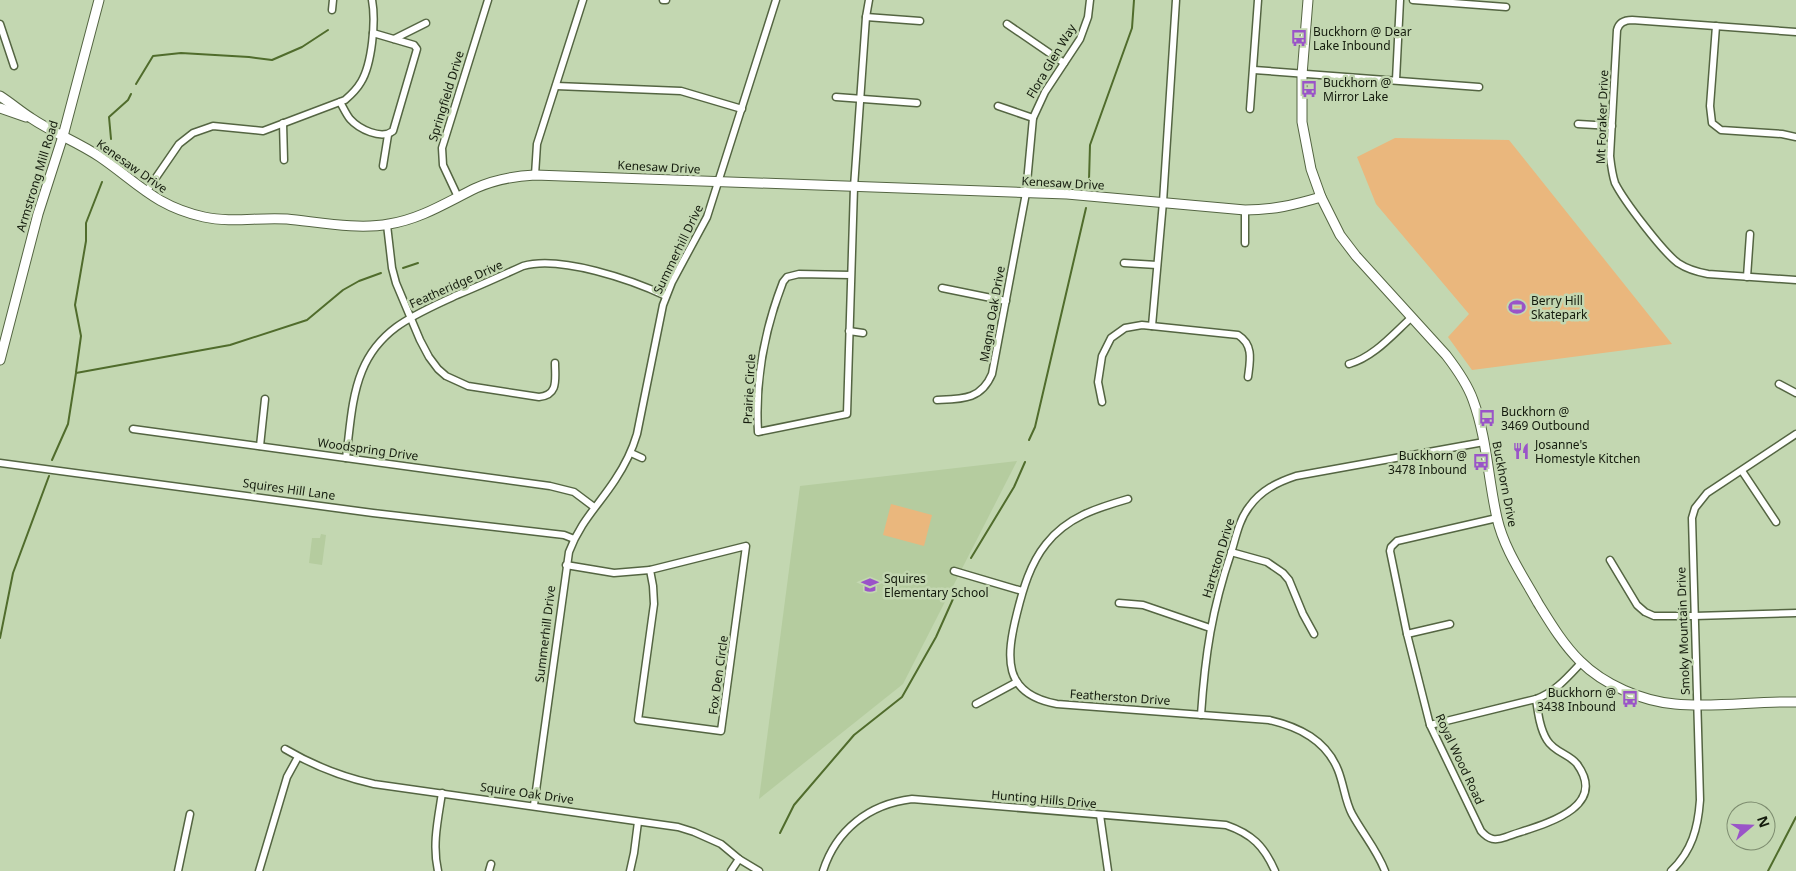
<svg xmlns="http://www.w3.org/2000/svg" width="1796" height="871" font-family="'Noto Sans',sans-serif">
	<rect width="100%" height="100%" fill="#c3d7b1"/>
	<!-- built -->
	<g fill="#b5cc9f">
		<path d="M1017 461 903 684 759 799 800 486Z"/>
		<path d="M321 534 326 535 322 565 309 563 312 538H320Z"/>
	</g>
	<!-- green -->
	<g fill="#eab77d">
		<path d="M1395 138 1509 140 1672 344 1472 370 1448 337 1469 314 1376 204 1357 157Z"/>
		<path d="M891 504 932 515 924 546 883 535Z"/>
	</g>
	<g fill="none" stroke-linecap="round" stroke-linejoin="round">
		<!-- stream -->
		<g stroke="#506c2c" stroke-width="2">
			<path d="M136 84 153 56 181 53 249 57 272 60 302 47 328 30"/>
			<path d="M111 139 109 117 128 100 131 94"/>
			<path d="M1089 180 1090 145 1132 28 1134 0"/>
			<path d="M403 268 418 263"/>
			<path d="M76 372 81 336 75 305 86 241V223L102 182"/>
			<path d="M1029 440 1035 427 1086 208"/>
			<path d="M52 460 68 424 76 373 230 345 307 320 343 290 359 281 381 273"/>
			<path d="M971 558 1014 487 1025 462"/>
			<path d="M0 638 13 573 49 476"/>
			<path d="M780 833 794 805 854 735 902 697 936 637 957 590"/>
			<path d="M1768 871 1796 817"/>
		</g>
		<!-- street casing -->
		<g stroke="#546542" stroke-width="9">
			<g id="street">
				<path d="M663 0H666"/>
				<path d="M1413 0 1506 7"/>
				<path d="M332 10 333 0"/>
				<path d="M866 17 920 21"/>
				<path d="M0 24 14 66"/>
				<path d="M1007 24 1064 63"/>
				<path d="M1716 26 1710 106 1712 123 1721 130 1782 134 1796 137"/>
				<path d="M1796 32 1632 20C1625 20 1619 22 1617 30L1610 156C1611 165 1612 174 1615 183 1624 201 1663 252 1678 263 1687 269 1697 272 1708 274L1796 280"/>
				<path d="M394 39 426 23"/>
				<path d="M1254 70 1479 87"/>
				<path d="M1396 80 1400 0"/>
				<path d="M556 86 681 91 742 109"/>
				<path d="M836 97 917 103"/>
				<path d="M340 102C343 107 346 114 350 119 359 129 381 140 393 131L417 49 414 45 373 33"/>
				<path d="M998 106 1033 118"/>
				<path d="M1250 109 1258 0"/>
				<path d="M283 123 284 160"/>
				<path d="M1578 124 1612 126"/>
				<path d="M383 166 388 135"/>
				<path d="M535 175 537 144 583 0"/>
				<path d="M146 192 179 144 193 133 213 126 263 131 345 100C352 94 357 89 361 82 372 64 376 21 372 0"/>
				<path d="M458 197 443 165 442 148 488 0"/>
				<path d="M387 225 392 268 396 283 420 340 429 357 438 369 446 376 468 386 539 397C559 395 555 379 555 363"/>
				<path d="M1245 243V210"/>
				<path d="M1124 263 1157 265"/>
				<path d="M851 275 799 274 787 277 783 282C764 331 755 380 758 432L847 414 854 187 866 17 869 0"/>
				<path d="M1747 277 1750 234"/>
				<path d="M942 288 1006 301"/>
				<path d="M1152 326 1163 202 1176 0"/>
				<path d="M849 331 863 333"/>
				<path d="M1349 364C1374 357 1393 334 1412 317"/>
				<path d="M1779 384 1796 393"/>
				<path d="M937 400C962 399 981 400 992 374L1026 193 1033 118 1045 92 1080 39 1088 17 1090 0"/>
				<path d="M1102 402 1098 382 1102 356 1111 338 1125 328 1142 325 1238 335C1254 345 1250 361 1248 377"/>
				<path d="M133 429 550 486 574 492 594 507"/>
				<path d="M260 446 265 399"/>
				<path d="M631 453 642 458"/>
				<path d="M346 458C350 429 351 398 362 371 380 327 417 314 457 295 479 286 501 276 523 266 560 255 632 280 666 296"/>
				<path d="M0 463 373 513 564 535 574 539"/>
				<path d="M1742 471 1776 522"/>
				<path d="M1128 499C1097 508 1067 517 1046 544 1030 564 1023 589 1017 613 1006 657 1002 694 1057 704L1269 720C1299 727 1326 740 1338 770 1344 785 1345 801 1352 814 1363 834 1377 850 1385 871"/>
				<path d="M1497 518 1397 541 1391 547 1390 551 1407 634 1430 725 1481 831C1489 840 1495 841 1506 837 1535 826 1611 811 1577 764 1569 754 1554 752 1547 740 1540 729 1538 713 1536 699"/>
				<path d="M746 546 721 731 638 720 654 604 653 586 650 570Z"/>
				<path d="M1231 552 1267 562 1283 573 1289 580 1303 614 1314 634"/>
				<path d="M1610 560 1637 605 1645 612 1654 616H1694L1796 613"/>
				<path d="M566 565 614 573 650 570"/>
				<path d="M954 571 1022 591"/>
				<path d="M1119 603 1143 605 1210 628"/>
				<path d="M1407 634 1450 624"/>
				<path d="M976 704 1017 682"/>
				<path d="M1201 715C1205 655 1212 609 1231 553 1236 537 1239 520 1249 507 1261 490 1278 482 1296 476L1484 442"/>
				<path d="M1430 725 1536 699C1555 692 1567 678 1581 663"/>
				<path d="M285 749C314 766 342 777 374 784L678 827 694 832 721 844 739 859 759 871"/>
				<path d="M534 805 569 552C580 522 598 506 615 480 625 465 632 451 637 434L663 305 672 282 707 217 776 0"/>
				<path d="M1100 815 1108 871"/>
				<path d="M178 871 190 814"/>
				<path d="M259 871 287 777 298 757"/>
				<path d="M438 871C432 845 438 819 442 793"/>
				<path d="M489 871 491 864"/>
				<path d="M630 871 634 853 638 822"/>
				<path d="M731 871 739 859"/>
				<path d="M823 871C836 830 869 804 912 799L1226 825C1252 834 1264 846 1275 871"/>
				<path d="M1671 871C1692 851 1698 828 1700 800L1692 518 1695 508 1707 493 1796 434"/>
			</g>
		</g>
		<!-- secondary casing -->
		<g stroke="#546542" stroke-width="11">
			<g id="secondary">
				<path d="M1308 0 1302 75V122L1311 169 1321 197 1340 235 1356 256 1446 355C1456 368 1467 383 1473 400 1487 438 1488 479 1497 518 1504 549 1523 576 1538 603 1551 624 1563 644 1580 661 1604 685 1642 701 1675 704 1715 708 1756 701 1796 702"/>
				<path d="M0 96C11 103 20 111 31 118 53 133 78 142 100 157 138 183 155 206 204 217 231 223 259 217 287 219 318 222 358 230 389 224 421 219 447 202 476 188 494 180 515 176 535 175L1067 194 1245 210C1273 210 1294 205 1321 197"/>
				<path d="M0 108 26 117"/>
				<path d="M0 360 38 214 63 136 99 0"/>
			</g>
		</g>
		<!-- street -->
		<use href="#street" stroke="#fff" stroke-width="6"/>
		<!-- secondary -->
		<use href="#secondary" stroke="#fff" stroke-width="9"/>
	</g>
	<!-- icons -->
	<defs>
		<g id="bus-bare" transform="scale(1.35)"><path d="M-5-6H5V4H4V6H2V4H-2V6H-4V4H-5ZM-3.5-4V0h7V-4ZM-3.5 1.2v1.5H-2V1.2ZM2 1.2v1.5H3.5V1.2Z" fill="#9a54c8" stroke="#c3d7b1" stroke-width="2.5" paint-order="stroke"/></g>
		<g id="stadium-bare" transform="scale(1.35)"><path d="M0-5a6.5 5 0 1 0 0 10a6.5 5 0 1 0 0-10ZM-3.5-1.8h7v3.6h-7Z" fill="#9a54c8" stroke="#c3d7b1" stroke-width="2.5" paint-order="stroke"/></g>
		<g id="restaurant-bare" transform="scale(1.35)"><path d="M-5-6h1v4h1v-4h1v4h1v-4h1v5L-1.5 .5V6h-2V.5L-5-1ZM5-6V6H3V1.5H1.5Q1.5-4 5-6Z" fill="#9a54c8" stroke="#c3d7b1" stroke-width="2.5" paint-order="stroke"/></g>
		<g id="school-bare" transform="scale(1.35)"><path d="M0-5L7-2L0 1L-7-2ZM-4 1L0 2.5L4 1V4Q0 6-4 4Z" fill="#9a54c8" stroke="#c3d7b1" stroke-width="2.5" paint-order="stroke"/></g>
	</defs>
	<g fill-rule="evenodd">
		<use href="#bus-bare" x="1299" y="38"/>
		<use href="#bus-bare" x="1309" y="89"/>
		<use href="#stadium-bare" x="1517" y="307"/>
		<use href="#bus-bare" x="1487" y="418"/>
		<use href="#restaurant-bare" x="1521" y="451"/>
		<use href="#bus-bare" x="1481" y="462"/>
		<use href="#school-bare" x="870" y="585"/>
		<use href="#bus-bare" x="1630" y="699"/>
	</g>
	<g text-anchor="middle" dominant-baseline="central" stroke-width="5" stroke-linejoin="round" paint-order="stroke">
		<!-- poi labels -->
		<g font-size="12" fill="#141b0d" stroke="#c3d7b1" text-anchor="start">
			<text x="1313" y="31">Buckhorn @ Dear<tspan x="1313" dy="14">Lake Inbound</tspan></text>
			<text x="1323" y="82">Buckhorn @<tspan x="1323" dy="14">Mirror Lake</tspan></text>
			<text x="1531" y="300">Berry Hill<tspan x="1531" dy="14">Skatepark</tspan></text>
			<text x="1501" y="411">Buckhorn @<tspan x="1501" dy="14">3469 Outbound</tspan></text>
			<text x="1535" y="444">Josanne's<tspan x="1535" dy="14">Homestyle Kitchen</tspan></text>
			<text x="1467" y="455" text-anchor="end">Buckhorn @<tspan x="1467" dy="14">3478 Inbound</tspan></text>
			<text x="884" y="578">Squires<tspan x="884" dy="14">Elementary School</tspan></text>
			<text x="1616" y="692" text-anchor="end">Buckhorn @<tspan x="1616" dy="14">3438 Inbound</tspan></text>
		</g>
		<!-- street labels -->
		<g font-size="12" fill="#141b0d" stroke="#c3d7b1">
			<text transform="translate(1051 61) rotate(-59)">Flora Glen Way</text>
			<text transform="translate(446 96) rotate(-73)">Springfield Drive</text>
			<text transform="translate(1602 117) rotate(-88)">Mt Foraker Drive</text>
			<text transform="translate(132 166) rotate(35)">Kenesaw Drive</text>
			<text transform="translate(659 167) rotate(3)">Kenesaw Drive</text>
			<text transform="translate(37 176) rotate(-73)">Armstrong Mill Road</text>
			<text transform="translate(1063 183) rotate(3)">Kenesaw Drive</text>
			<text transform="translate(678 249) rotate(-64)">Summerhill Drive</text>
			<text transform="translate(456 284) rotate(-24)">Featheridge Drive</text>
			<text transform="translate(992 314) rotate(-80)">Magna Oak Drive</text>
			<text transform="translate(749 389) rotate(-87)">Prairie Circle</text>
			<text transform="translate(368 449) rotate(8)">Woodspring Drive</text>
			<text transform="translate(1505 484) rotate(79)">Buckhorn Drive</text>
			<text transform="translate(289 489) rotate(8)">Squires Hill Lane</text>
			<text transform="translate(1218 558) rotate(-73)">Hartston Drive</text>
			<text transform="translate(1683 631) rotate(-92)">Smoky Mountain Drive</text>
			<text transform="translate(545 634) rotate(-83)">Summerhill Drive</text>
			<text transform="translate(718 675) rotate(-82)">Fox Den Circle</text>
			<text transform="translate(1120 697) rotate(4)">Featherston Drive</text>
			<text transform="translate(1460 759) rotate(65)">Royal Wood Road</text>
			<text transform="translate(527 793) rotate(8)">Squire Oak Drive</text>
			<text transform="translate(1044 799) rotate(5)">Hunting Hills Drive</text>
		</g>
	</g>
	<!-- north arrow -->
	<g transform="translate(1751 826) rotate(71)"><circle r="24" fill="#c3d7b1" stroke="#7d8c6f"/>
	<path d="M0-4L9 19L0 12L-9 19Z" fill="#9a54c8"/>
	<text y="-8" font-size="14" font-weight="bold" text-anchor="middle" fill="#141b0d">N</text>
	</g>
</svg>
